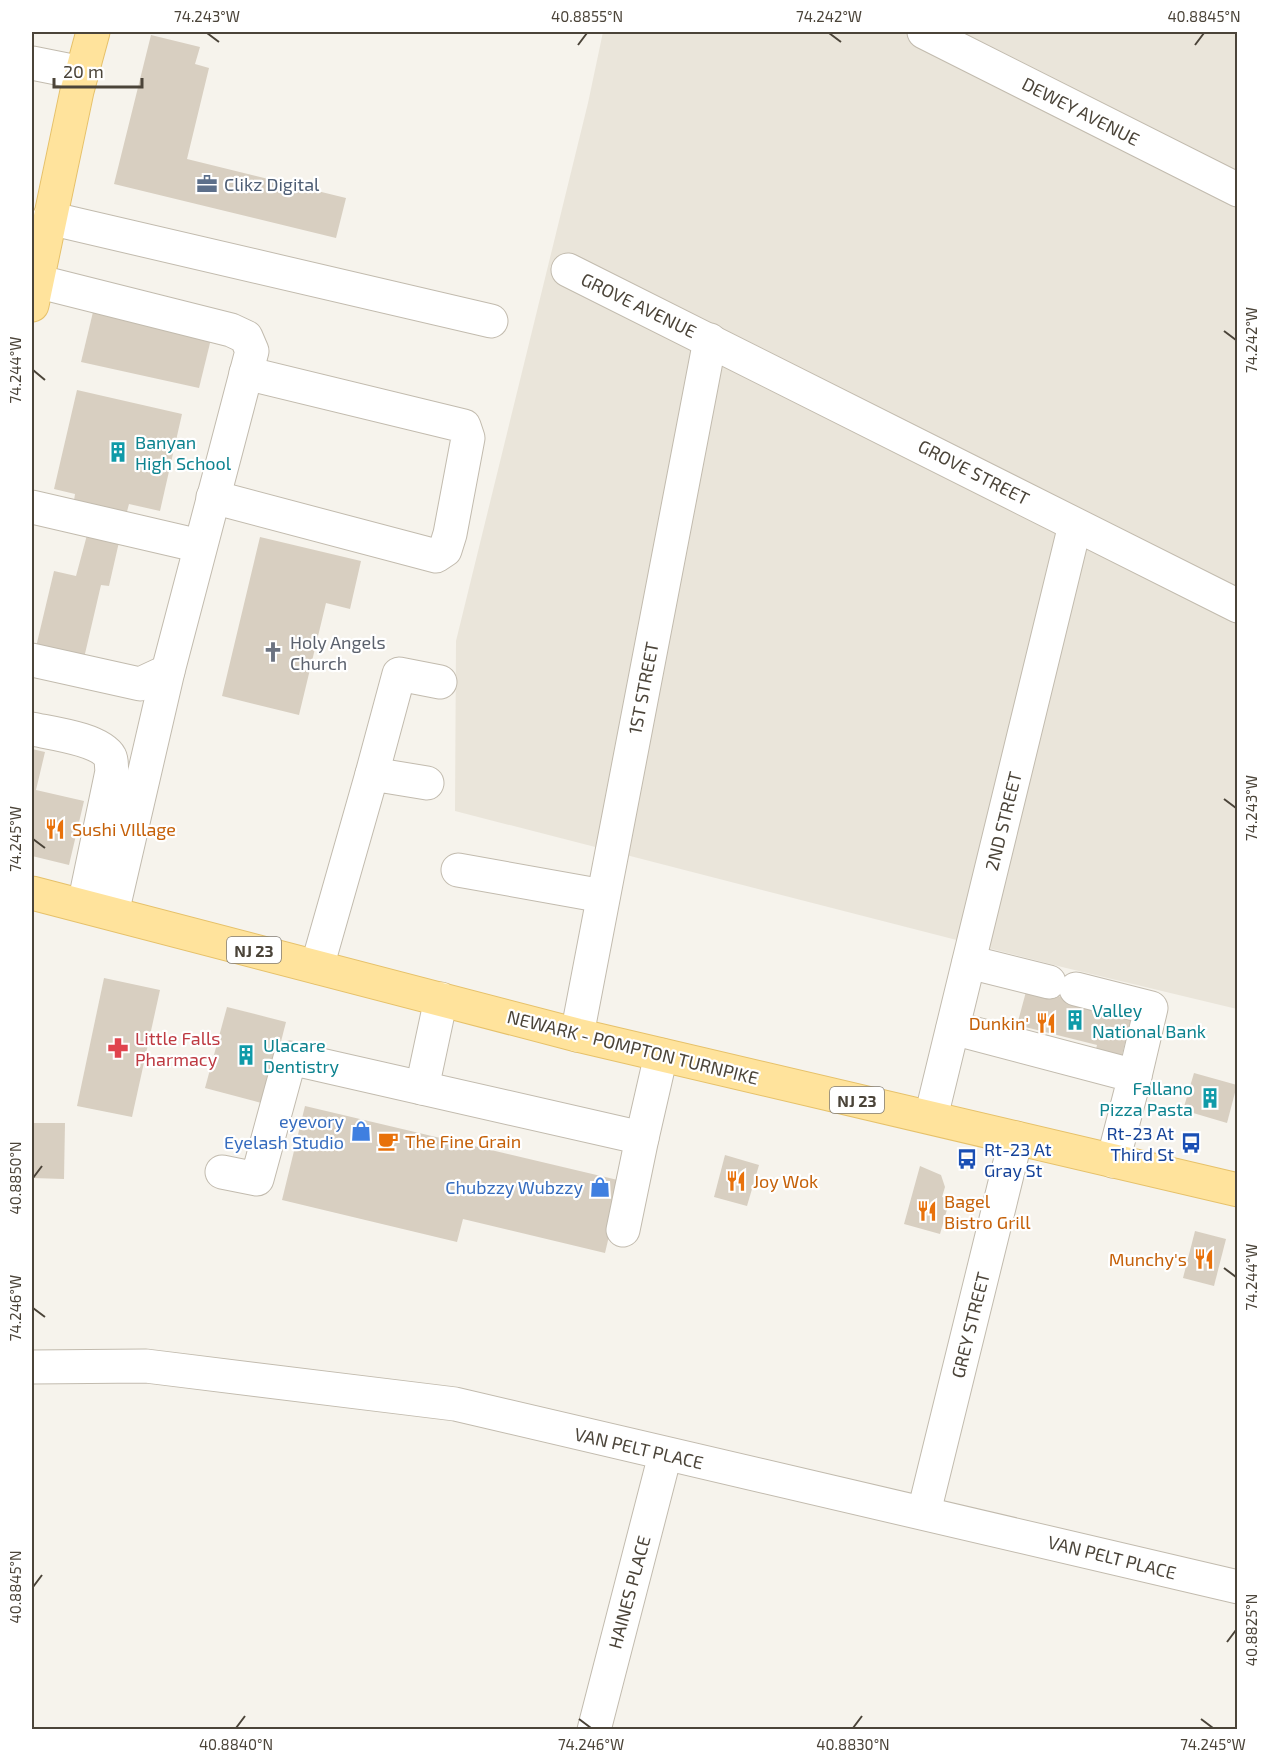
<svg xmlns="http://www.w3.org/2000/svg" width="1269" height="1761" font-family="'Exo 2',sans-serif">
	<rect width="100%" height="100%" fill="#f6f3ec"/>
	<!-- residential -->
	<path fill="#eae5da" d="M603 32H1237V1009L1062 967 455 811 456 641 588 103Z"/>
	<!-- building -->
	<g fill="#d8cfc1">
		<path d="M151 35 200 47 195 64 209 68 187 159 346 198 336 238 114 184Z"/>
		<path d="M93 312 211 339 199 388 81 362Z"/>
		<path d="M77 390 182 414 160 511 129 504 125 519 73 507 75 494 54 489Z"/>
		<path d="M87 535 119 542 109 586 101 585 84 658 36 647 54 571 76 576Z"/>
		<path d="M260 537 361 561 350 609 326 603 299 715 222 696Z"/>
		<path d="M32 749 45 752 36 790 84 801 69 865 32 856Z"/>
		<path d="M104 978 160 990 132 1117 77 1106Z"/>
		<path d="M1027 988 1132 1015 1121 1059 1095 1053 1097 1045 1017 1025Z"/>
		<path d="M227 1007 286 1022 265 1104 205 1088Z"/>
		<path d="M1194 1073 1237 1085 1227 1123 1183 1110Z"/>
		<path d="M305 1106 622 1181 605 1253 463 1219 457 1242 282 1200Z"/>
		<path d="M32 1123H65L64 1179 32 1178Z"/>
		<path d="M725 1155 759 1165 747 1206 714 1197Z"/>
		<path d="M920 1166 941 1175 945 1187 942 1197 950 1199 940 1234 904 1224Z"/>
		<path d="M1195 1231 1226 1239 1214 1286 1183 1278Z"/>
	</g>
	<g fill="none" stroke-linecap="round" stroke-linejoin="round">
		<!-- minor casing -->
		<g stroke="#c2bbae" stroke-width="35">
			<g id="minor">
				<path d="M924 32 1238 190"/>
				<path d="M32 63 82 73"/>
				<path d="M49 218 491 321"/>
				<path d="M568 270 1238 606"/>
				<path d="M213 497 436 556 445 550 450 534 468 438 464 426 246 373"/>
				<path d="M32 507 200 546"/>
				<path d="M32 660 140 684 168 671 252 351 246 337 231 330 36 281"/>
				<path d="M32 729C50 733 100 739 110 757 112 761 111 767 112 771L84 905"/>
				<path d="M372 774 399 674 440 682"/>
				<path d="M458 870 603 896"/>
				<path d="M112 913 168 671"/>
				<path d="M969 962 1049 982"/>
				<path d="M317 967 372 774 427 783"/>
				<path d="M1076 989 1151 1008 1135 1076"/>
				<path d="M953 1028 1135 1076 1113 1161"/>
				<path d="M577 1035 710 340"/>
				<path d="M422 1088 441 999"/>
				<path d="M931 1117 1075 525"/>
				<path d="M642 1138 661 1055"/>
				<path d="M222 1172 257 1179 290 1058 642 1138 623 1230"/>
				<path d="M32 1367 146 1366 455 1404 1238 1587"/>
				<path d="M924 1512 1016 1138"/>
				<path d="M594 1730 665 1455"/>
			</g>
		</g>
		<!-- major casing -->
		<g stroke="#e6c16a" stroke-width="35">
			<g id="major">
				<path d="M32 305 77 91 93 32"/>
				<path d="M32 893 577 1035 1238 1190"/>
			</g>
		</g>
		<!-- minor -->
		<use href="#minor" stroke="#fff" stroke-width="33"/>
		<!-- major -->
		<use href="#major" stroke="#ffe39c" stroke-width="33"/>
	</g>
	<!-- ticks -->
	<path fill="none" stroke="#4b4439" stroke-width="2" d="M207 33 219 42M829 33 841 42M578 45 587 33M1195 45 1204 33M1224 331 1236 340M33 370 45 380M1224 799 1236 808M33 839 45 848M33 1178 42 1166M1224 1268 1236 1277M33 1308 45 1317M33 1587 42 1575M1227 1642 1236 1630M579 1719 591 1728M1201 1719 1213 1728M236 1728 245 1716M853 1728 862 1716"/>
	<!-- icons -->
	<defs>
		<g id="office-bare" transform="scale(1.62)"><path d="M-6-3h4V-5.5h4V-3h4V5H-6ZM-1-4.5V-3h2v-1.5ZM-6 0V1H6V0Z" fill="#5c6f8a" stroke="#fff" stroke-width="2.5" paint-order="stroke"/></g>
		<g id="building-bare" transform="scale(1.62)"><path d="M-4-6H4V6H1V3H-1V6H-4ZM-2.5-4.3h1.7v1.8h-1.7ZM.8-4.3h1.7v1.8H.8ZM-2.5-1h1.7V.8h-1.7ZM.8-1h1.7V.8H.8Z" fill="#0f9aa8" stroke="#fff" stroke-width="2.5" paint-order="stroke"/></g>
		<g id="church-bare" transform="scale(1.62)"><path d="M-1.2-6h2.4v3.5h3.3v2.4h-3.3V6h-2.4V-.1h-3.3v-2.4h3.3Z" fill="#6b7280" stroke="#fff" stroke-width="2.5" paint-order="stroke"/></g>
		<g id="restaurant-bare" transform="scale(1.62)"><path d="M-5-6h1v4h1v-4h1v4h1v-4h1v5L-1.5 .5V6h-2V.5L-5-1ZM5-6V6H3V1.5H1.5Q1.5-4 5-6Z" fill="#e8710a" stroke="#fff" stroke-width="2.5" paint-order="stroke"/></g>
		<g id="pharmacy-bare" transform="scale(1.62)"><path d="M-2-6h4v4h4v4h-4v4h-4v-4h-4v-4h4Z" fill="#e0444e" stroke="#fff" stroke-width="2.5" paint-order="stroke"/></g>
		<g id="shop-bare" transform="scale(1.62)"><path d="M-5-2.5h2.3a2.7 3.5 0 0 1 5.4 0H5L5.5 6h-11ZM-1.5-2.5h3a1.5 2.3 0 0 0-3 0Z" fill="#3f7fe0" stroke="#fff" stroke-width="2.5" paint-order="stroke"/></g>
		<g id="cafe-bare" transform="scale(1.62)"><path d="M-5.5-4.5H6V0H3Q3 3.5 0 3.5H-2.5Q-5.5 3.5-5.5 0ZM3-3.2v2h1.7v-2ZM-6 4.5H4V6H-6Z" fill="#e8710a" stroke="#fff" stroke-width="2.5" paint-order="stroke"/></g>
		<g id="bus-bare" transform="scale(1.62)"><path d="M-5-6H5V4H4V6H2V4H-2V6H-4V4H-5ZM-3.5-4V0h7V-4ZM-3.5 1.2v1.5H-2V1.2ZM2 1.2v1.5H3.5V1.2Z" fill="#1a4fb4" stroke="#fff" stroke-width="2.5" paint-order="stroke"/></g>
	</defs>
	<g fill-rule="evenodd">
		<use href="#office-bare" x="207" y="184"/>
		<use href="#building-bare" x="118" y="452"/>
		<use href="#church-bare" x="273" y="652"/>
		<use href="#restaurant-bare" x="55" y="829"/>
		<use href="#building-bare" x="1075" y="1020"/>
		<use href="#restaurant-bare" x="1046" y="1023"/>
		<use href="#pharmacy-bare" x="118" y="1048"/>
		<use href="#building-bare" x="246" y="1055"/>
		<use href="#building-bare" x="1210" y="1098"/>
		<use href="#shop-bare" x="361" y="1131"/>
		<use href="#cafe-bare" x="388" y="1141"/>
		<use href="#bus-bare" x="1191" y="1143"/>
		<use href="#bus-bare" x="967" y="1159"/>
		<use href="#restaurant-bare" x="736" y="1181"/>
		<use href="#shop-bare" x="600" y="1187"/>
		<use href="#restaurant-bare" x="927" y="1211"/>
		<use href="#restaurant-bare" x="1204" y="1259"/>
	</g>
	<g text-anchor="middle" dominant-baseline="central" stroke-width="4.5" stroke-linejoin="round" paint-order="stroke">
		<!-- shield labels -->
		<g fill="#fff" stroke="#817c74" stroke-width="1.5">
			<rect x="227" y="937" width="54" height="26" rx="4.5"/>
			<rect x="830" y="1087" width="54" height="26" rx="4.5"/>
		</g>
		<g font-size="16" font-weight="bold" fill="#4b4439">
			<text x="254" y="950">NJ 23</text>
			<text x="857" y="1100">NJ 23</text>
		</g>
		<!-- street labels -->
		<g font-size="18" fill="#4b4439" stroke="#fff">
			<text transform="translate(1081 111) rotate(27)">DEWEY AVENUE</text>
			<text transform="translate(639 305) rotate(26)">GROVE AVENUE</text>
			<text transform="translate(974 472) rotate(27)">GROVE STREET</text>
			<text transform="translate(643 688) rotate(-79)">1ST STREET</text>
			<text transform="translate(1003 821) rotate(-76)">2ND STREET</text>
			<text transform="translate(633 1047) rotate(14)">NEWARK - POMPTON TURNPIKE</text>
			<text transform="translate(970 1325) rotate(-76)">GREY STREET</text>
			<text transform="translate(639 1448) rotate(13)">VAN PELT PLACE</text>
			<text transform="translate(1112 1557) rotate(14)">VAN PELT PLACE</text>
			<text transform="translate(629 1592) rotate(-75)">HAINES PLACE</text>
		</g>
		<!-- service labels -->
		<g font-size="18" fill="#4e5e75" stroke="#fff" text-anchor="start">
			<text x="224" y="184">Clikz Digital</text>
		</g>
		<!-- culture labels -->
		<g font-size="18" fill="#0d838f" stroke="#fff" text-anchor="start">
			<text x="135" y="442">Banyan<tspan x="135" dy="21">High School</tspan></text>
			<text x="1092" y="1010">Valley<tspan x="1092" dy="21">National Bank</tspan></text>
			<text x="263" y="1045">Ulacare<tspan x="263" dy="21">Dentistry</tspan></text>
			<text x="1193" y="1088" text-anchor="end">Fallano<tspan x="1193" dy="21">Pizza Pasta</tspan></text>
		</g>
		<!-- worship labels -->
		<g font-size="18" fill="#5b616d" stroke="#fff" text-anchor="start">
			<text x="290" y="642">Holy Angels<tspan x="290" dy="21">Church</tspan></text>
		</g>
		<!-- food labels -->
		<g font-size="18" fill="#c56008" stroke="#fff" text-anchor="start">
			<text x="72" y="829">Sushi VIllage</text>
			<text x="1029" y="1023" text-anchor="end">Dunkin'</text>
			<text x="405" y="1141">The Fine Grain</text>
			<text x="753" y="1181">Joy Wok</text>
			<text x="944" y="1201">Bagel<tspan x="944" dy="21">Bistro Grill</tspan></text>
			<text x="1187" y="1259" text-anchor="end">Munchy's</text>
		</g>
		<!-- health labels -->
		<g font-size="18" fill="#be3a42" stroke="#fff" text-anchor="start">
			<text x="135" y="1038">Little Falls<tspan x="135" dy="21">Pharmacy</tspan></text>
		</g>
		<!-- shop labels -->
		<g font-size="18" fill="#366cbe" stroke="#fff" text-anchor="end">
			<text x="344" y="1121">eyevory<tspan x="344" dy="21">Eyelash Studio</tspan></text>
			<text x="583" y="1187">Chubzzy Wubzzy</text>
		</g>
		<!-- transit labels -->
		<g font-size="18" fill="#164399" stroke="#fff" text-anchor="end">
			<text x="1174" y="1133">Rt-23 At<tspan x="1174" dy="21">Third St</tspan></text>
			<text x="984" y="1149" text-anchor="start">Rt-23 At<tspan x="984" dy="21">Gray St</tspan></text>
		</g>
	</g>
	<!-- border -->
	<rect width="1269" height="1761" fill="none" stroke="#ffffff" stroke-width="66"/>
	<!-- scale -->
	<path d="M54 78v9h88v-9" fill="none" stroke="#4b4439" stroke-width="3"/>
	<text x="63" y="78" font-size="18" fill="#4b4439" stroke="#ffffff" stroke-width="4.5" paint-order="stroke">20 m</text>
	<rect x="33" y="33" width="1203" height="1695" fill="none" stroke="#4b4439" stroke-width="2"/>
	<g font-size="15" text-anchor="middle" fill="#4b4439">
		<text x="207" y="22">74.243°W</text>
		<text x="587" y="22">40.8855°N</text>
		<text x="829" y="22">74.242°W</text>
		<text x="1204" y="22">40.8845°N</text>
		<text transform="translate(1252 340) rotate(-90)" y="5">74.242°W</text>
		<text transform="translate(16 370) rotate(-90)" y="5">74.244°W</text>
		<text transform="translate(1252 808) rotate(-90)" y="5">74.243°W</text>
		<text transform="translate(16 839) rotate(-90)" y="5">74.245°W</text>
		<text transform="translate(16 1178) rotate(-90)" y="5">40.8850°N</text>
		<text transform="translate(1252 1277) rotate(-90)" y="5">74.244°W</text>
		<text transform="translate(16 1308) rotate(-90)" y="5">74.246°W</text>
		<text transform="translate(16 1587) rotate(-90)" y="5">40.8845°N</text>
		<text transform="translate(1252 1630) rotate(-90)" y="5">40.8825°N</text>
		<text x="236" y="1750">40.8840°N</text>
		<text x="591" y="1750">74.246°W</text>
		<text x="853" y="1750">40.8830°N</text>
		<text x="1213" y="1750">74.245°W</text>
	</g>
</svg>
